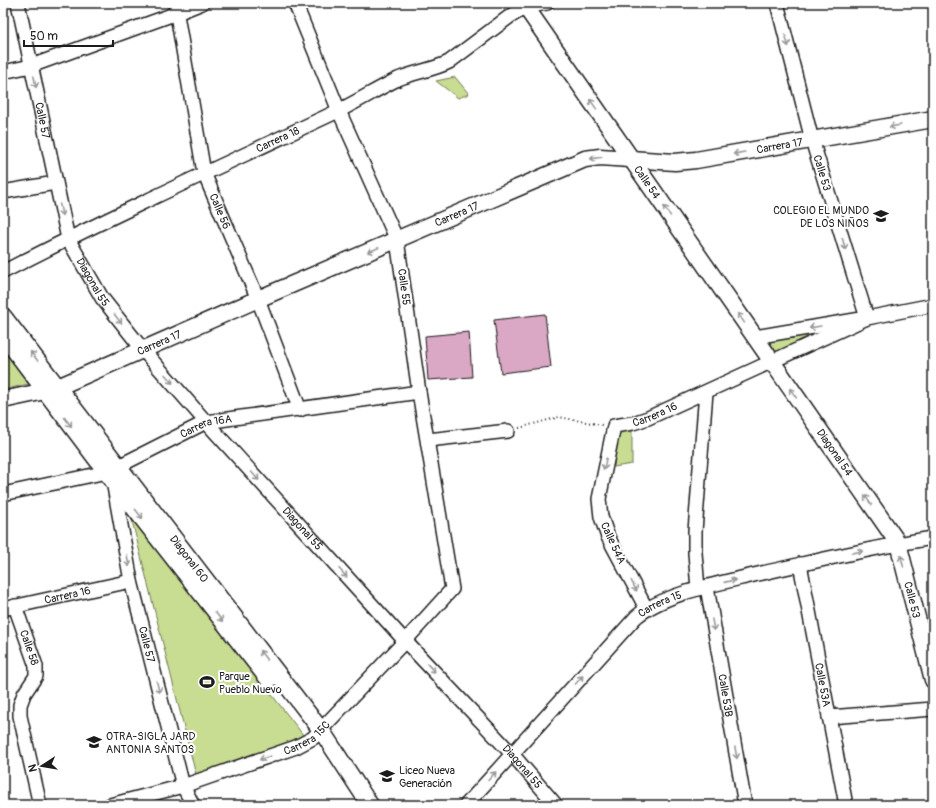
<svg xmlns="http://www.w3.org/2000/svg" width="936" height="808" font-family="Pangolin,sans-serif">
	<rect width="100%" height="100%" fill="#fff"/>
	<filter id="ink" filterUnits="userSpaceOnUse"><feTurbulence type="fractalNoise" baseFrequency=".025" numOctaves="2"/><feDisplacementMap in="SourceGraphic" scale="8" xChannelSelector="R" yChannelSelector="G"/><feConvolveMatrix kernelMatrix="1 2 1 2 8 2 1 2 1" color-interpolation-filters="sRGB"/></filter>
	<g filter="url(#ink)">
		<!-- green -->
		<g fill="#c8dc92" stroke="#727c57">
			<path d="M455 77 469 94 458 98 436 81Z"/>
			<path d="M832 328 776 353 767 339Z"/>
			<path d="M3 346 32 383 3 390Z"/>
			<path d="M632 427V464L614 467 617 429Z"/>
			<path d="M130 513 304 736 196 775Z"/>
		</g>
		<!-- building -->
		<g fill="#daa7c4" stroke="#1c1c1c">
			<path d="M545 314 551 367 501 373 494 320Z"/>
			<path d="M469 332 472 377 428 380 425 336Z"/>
		</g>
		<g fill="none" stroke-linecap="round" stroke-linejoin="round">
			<!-- minor casing -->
			<g stroke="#1c1c1c" stroke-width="16">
				<g id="minor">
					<path id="s1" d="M18 3 68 239 102 298 143 350 206 422 405 641 512 754 556 805"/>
					<path id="s2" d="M175 3 204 173 258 299 300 410"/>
					<path d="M3 72 31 66 177 13 202 3"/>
					<path d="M3 192 55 183"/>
					<path id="s3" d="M3 272C113 215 225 164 336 112 357 102 377 89 398 79 414 72 433 70 449 62L509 17 526 7 547 3"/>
					<path d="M755 337 867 318 812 140 777 3"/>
					<path d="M428 440 508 431"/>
					<path id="s4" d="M113 481 131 581 183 786 193 805"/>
					<path id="s5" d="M3 494 107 472 206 422 419 392"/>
					<path id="s6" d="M800 564 846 805"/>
					<path id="s7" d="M707 587 745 805"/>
					<path d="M698 589 695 553V531L706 392"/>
					<path id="s8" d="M15 606 36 666V676L24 694 20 705V716L40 805"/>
					<path id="s9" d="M646 608 608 537 601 517 599 499 614 426 633 423 648 418 867 318 933 305"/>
					<path id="s10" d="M3 609 131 581"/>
					<path d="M829 717 933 709"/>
					<path id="s11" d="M110 805 183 786 296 747 313 738 405 641 452 589 419 392 397 240 339 111 295 3"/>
					<path id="s12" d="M466 805 636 617C664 593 722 583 758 574 816 561 874 547 933 538"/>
				</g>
			</g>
			<!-- tertiary casing -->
			<g stroke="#1c1c1c" stroke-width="19">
				<g id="tertiary">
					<path id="s13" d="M523 3 898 543 933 680"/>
					<path id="s14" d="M3 316 321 730 370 805"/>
					<path d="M3 335 113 481 269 680"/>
					<path id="s15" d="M3 400 45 391 58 387 258 299 585 159 600 157 675 162 696 160 933 119"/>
				</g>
			</g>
			<!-- path -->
			<path stroke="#1c1c1c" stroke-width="2" stroke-dasharray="1 3" stroke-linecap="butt" d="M519 428 559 417 602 425"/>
			<!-- minor -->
			<use href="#minor" stroke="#fff" stroke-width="13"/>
			<!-- tertiary -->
			<use href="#tertiary" stroke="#fff" stroke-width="16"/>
		</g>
		<!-- one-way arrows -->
		<defs><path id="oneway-shaft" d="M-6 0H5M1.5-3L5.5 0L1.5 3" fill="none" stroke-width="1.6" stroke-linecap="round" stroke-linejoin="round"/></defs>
		<g stroke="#999">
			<use href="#oneway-shaft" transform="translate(787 41) rotate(76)"/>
			<use href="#oneway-shaft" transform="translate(35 82) rotate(79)"/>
			<use href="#oneway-shaft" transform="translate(593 104) rotate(-125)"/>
			<use href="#oneway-shaft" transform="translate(895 126) rotate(170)"/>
			<use href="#oneway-shaft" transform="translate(739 153) rotate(170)"/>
			<use href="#oneway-shaft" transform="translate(596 158) rotate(172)"/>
			<use href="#oneway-shaft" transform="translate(61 210) rotate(77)"/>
			<use href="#oneway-shaft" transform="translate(667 211) rotate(-125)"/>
			<use href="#oneway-shaft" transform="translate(844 244) rotate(73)"/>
			<use href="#oneway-shaft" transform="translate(373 250) rotate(157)"/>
			<use href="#oneway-shaft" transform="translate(741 318) rotate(-125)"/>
			<use href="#oneway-shaft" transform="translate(118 319) rotate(52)"/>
			<use href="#oneway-shaft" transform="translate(815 327) rotate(170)"/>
			<use href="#oneway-shaft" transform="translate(34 356) rotate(-128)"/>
			<use href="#oneway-shaft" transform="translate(169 379) rotate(49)"/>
			<use href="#oneway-shaft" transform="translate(793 393) rotate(-125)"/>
			<use href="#oneway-shaft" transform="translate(68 422) rotate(52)"/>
			<use href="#oneway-shaft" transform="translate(605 464) rotate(102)"/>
			<use href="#oneway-shaft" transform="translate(255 476) rotate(48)"/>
			<use href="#oneway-shaft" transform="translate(868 500) rotate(-125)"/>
			<use href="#oneway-shaft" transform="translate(139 514) rotate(52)"/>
			<use href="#oneway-shaft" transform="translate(857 552) rotate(-12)"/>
			<use href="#oneway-shaft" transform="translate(128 561) rotate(80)"/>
			<use href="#oneway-shaft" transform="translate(902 561) rotate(-104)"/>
			<use href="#oneway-shaft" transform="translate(343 573) rotate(48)"/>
			<use href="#oneway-shaft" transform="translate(730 581) rotate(-13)"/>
			<use href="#oneway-shaft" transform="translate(634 586) rotate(62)"/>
			<use href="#oneway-shaft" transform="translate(219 617) rotate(52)"/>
			<use href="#oneway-shaft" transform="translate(713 625) rotate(80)"/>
			<use href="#oneway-shaft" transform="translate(263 655) rotate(-127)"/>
			<use href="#oneway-shaft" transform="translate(431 668) rotate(47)"/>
			<use href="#oneway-shaft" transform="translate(579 680) rotate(-48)"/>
			<use href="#oneway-shaft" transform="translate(158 687) rotate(76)"/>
			<use href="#oneway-shaft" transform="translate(736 753) rotate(80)"/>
			<use href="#oneway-shaft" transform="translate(265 758) rotate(161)"/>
			<use href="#oneway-shaft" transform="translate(492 776) rotate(-48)"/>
		</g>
	</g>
	<!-- icons -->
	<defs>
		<g id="school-bare" transform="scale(1.2)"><path d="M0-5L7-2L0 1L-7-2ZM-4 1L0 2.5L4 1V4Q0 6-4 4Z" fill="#1c1c1c" stroke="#fff" stroke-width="2.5" paint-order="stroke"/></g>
		<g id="stadium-bare" transform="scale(1.2)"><path d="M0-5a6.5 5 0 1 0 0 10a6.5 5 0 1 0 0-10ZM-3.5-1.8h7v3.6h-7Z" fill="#1c1c1c" stroke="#fff" stroke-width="2.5" paint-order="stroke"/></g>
	</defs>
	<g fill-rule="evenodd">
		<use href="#school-bare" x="881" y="216"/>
		<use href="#stadium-bare" x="207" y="682"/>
		<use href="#school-bare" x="94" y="742"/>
		<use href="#school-bare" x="387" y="776"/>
	</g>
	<g text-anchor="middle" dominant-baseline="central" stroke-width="4" stroke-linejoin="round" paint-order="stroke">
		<!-- street labels -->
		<g font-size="11" fill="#1c1c1c" stroke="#fff">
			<text stroke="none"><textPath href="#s1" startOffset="120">Calle 57</textPath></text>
			<text stroke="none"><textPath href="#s3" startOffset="305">Carrera 18</textPath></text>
			<text stroke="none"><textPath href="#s15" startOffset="827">Carrera 17</textPath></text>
			<text transform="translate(822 173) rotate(73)">Calle 53</text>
			<text stroke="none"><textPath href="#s13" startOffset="218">Calle 54</textPath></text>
			<text stroke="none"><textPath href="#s2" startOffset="214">Calle 56</textPath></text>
			<text stroke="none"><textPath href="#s15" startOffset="491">Carrera 17</textPath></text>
			<text stroke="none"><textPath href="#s1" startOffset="291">Diagonal 55</textPath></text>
			<text transform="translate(404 287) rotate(82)">Calle 55</text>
			<text stroke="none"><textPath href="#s15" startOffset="167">Carrera 17</textPath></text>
			<text stroke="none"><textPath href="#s9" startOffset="237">Carrera 16</textPath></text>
			<text stroke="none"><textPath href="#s5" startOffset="216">Carrera 16A</textPath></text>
			<text stroke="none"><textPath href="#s13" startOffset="547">Diagonal 54</textPath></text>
			<text stroke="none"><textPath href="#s1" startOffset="615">Diagonal 55</textPath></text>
			<text transform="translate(613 543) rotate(65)">Calle 54A</text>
			<text stroke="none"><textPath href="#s14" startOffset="306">Diagonal 60</textPath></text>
			<text stroke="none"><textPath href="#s10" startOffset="66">Carrera 16</textPath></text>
			<text stroke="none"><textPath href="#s13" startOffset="716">Calle 53</textPath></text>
			<text stroke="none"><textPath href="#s12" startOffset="281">Carrera 15</textPath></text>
			<text stroke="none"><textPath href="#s4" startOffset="167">Calle 57</textPath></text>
			<text stroke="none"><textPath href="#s8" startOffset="44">Calle 58</textPath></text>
			<text stroke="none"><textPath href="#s6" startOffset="123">Calle 53A</textPath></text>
			<text stroke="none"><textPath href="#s7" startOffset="110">Calle 53B</textPath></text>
			<text stroke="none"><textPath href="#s11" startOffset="209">Carrera 15C</textPath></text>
			<text stroke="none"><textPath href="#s1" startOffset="939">Diagonal 55</textPath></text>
		</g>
		<!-- poi labels -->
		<g font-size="11" fill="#1c1c1c" stroke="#fff" text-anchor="start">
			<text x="869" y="210" text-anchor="end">COLEGIO EL MUNDO<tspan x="869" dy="13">DE LOS NIÑOS</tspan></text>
			<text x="219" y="676">Parque<tspan x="219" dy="13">Pueblo Nuevo</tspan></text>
			<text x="106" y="736">OTRA-SIGLA JARD<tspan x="106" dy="13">ANTONIA SANTOS</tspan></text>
			<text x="399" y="770">Liceo Nueva<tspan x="399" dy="13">Generación</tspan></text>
		</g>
	</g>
	<!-- margin -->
	<rect width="936" height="808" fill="none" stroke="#fff" stroke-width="16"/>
	<rect x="8" y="8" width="920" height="792" fill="none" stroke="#1c1c1c" stroke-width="1.5" filter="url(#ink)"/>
	<!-- north arrow -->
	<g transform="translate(42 766) rotate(258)" stroke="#ffffff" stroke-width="3" paint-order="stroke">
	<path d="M0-3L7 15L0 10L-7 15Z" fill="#1c1c1c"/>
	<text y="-6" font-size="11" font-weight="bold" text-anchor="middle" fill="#1c1c1c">N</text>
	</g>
	<!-- scale -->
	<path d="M24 40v6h89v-6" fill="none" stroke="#1c1c1c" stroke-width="2"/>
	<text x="30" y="40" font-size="12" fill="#1c1c1c" stroke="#ffffff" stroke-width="3" paint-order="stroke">50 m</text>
</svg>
